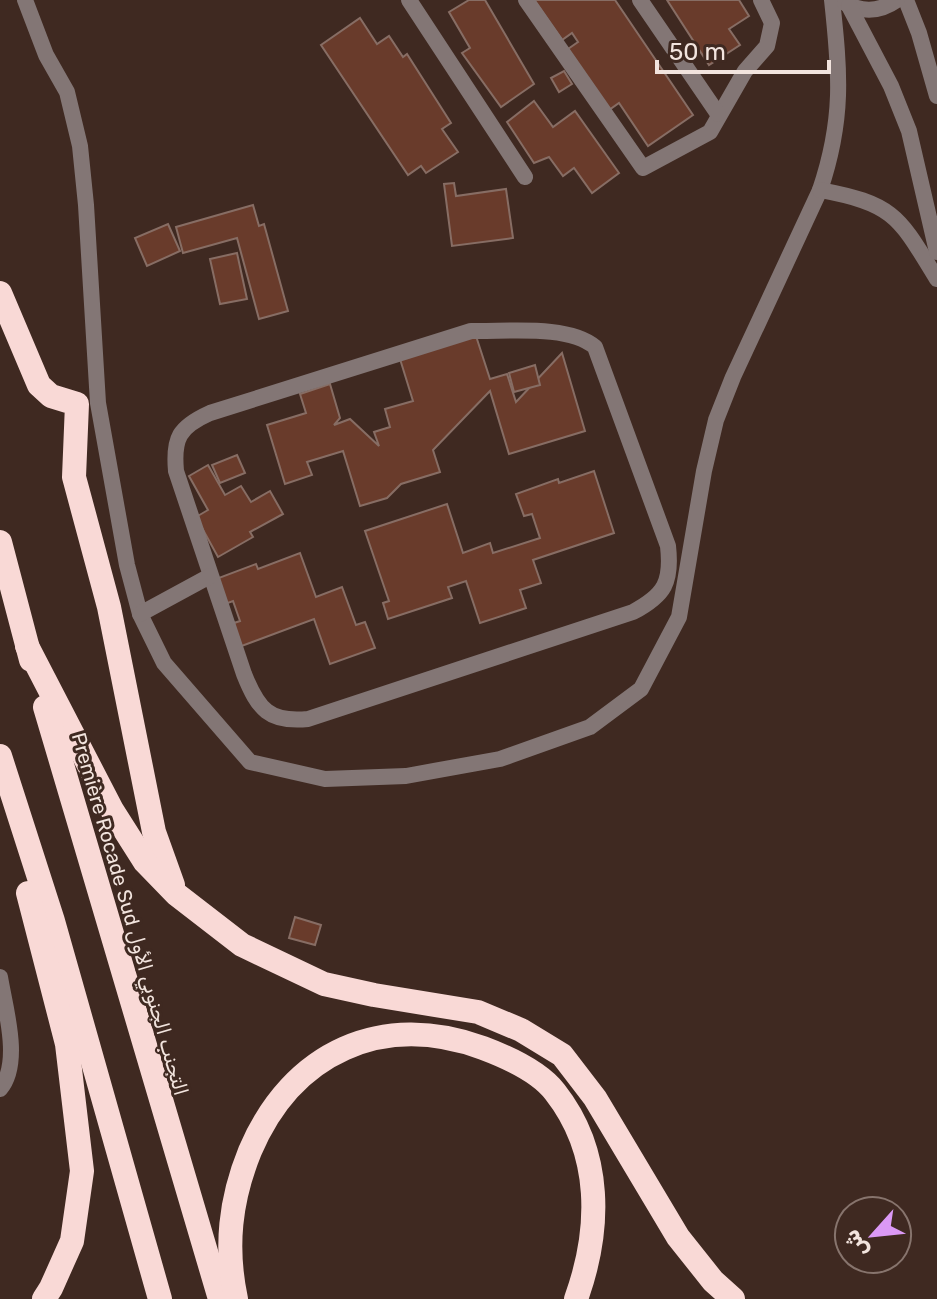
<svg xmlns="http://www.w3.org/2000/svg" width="937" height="1299" font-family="Rubik,Vazirmatn,sans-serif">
	<rect width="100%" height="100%" fill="#3f2921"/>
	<!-- building -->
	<g fill="#693b2b" stroke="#876d64" stroke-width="2">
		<path d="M469 0H485L534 84 501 107 462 53 470 48 449 12Z"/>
		<path d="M534 0H615L693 115 648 146 619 103 609 110 568 49 578 42 572 33 562 40Z"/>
		<path d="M667 0H739L749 16 729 29 740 45 709 65Z"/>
		<path d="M360 18 377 44 389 36 403 57 407 54 451 123 442 129 458 152 426 173 421 166 408 175 321 45Z"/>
		<path d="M564 71 572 84 559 92 551 78Z"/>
		<path d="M534 101 553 127 575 111 619 173 592 193 574 168 563 176 549 157 534 163 507 122Z"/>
		<path d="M454 183 456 196 506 189 513 238 452 246 444 184Z"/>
		<path d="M253 205 259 226 264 224 288 311 259 319 237 238 183 253 176 227Z"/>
		<path d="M168 224 180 251 147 266 135 238Z"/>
		<path d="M237 253 247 299 220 304 210 259Z"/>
		<path d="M476 336 490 379 507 374 516 402 562 353 585 431 509 454 490 391 433 450 440 472 401 484 387 498 360 506 343 451 307 462 312 475 285 484 267 425 306 413 300 394 330 384 340 418 334 425 350 419 379 446 374 432 390 427 385 409 413 401 400 359Z"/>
		<path d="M535 365 540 385 514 392 509 373Z"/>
		<path d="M237 455 245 473 220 483 212 465Z"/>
		<path d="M208 465 225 495 241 486 251 502 270 491 283 514 250 532 253 537 218 557 196 517 208 510 189 476Z"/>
		<path d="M594 471 614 533 533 560 541 583 520 590 526 608 480 623 466 581 448 587 452 598 388 619 383 603 389 601 365 531 447 504 463 553 490 543 493 553 540 538 532 514 524 516 516 494 558 479 559 483Z"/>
		<path d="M300 553 316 597 342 587 356 625 365 622 375 648 330 664 314 619 239 647 231 624 240 621 233 601 225 604 216 579 256 564 258 569Z"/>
		<path d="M295 917 321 925 315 945 289 938Z"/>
	</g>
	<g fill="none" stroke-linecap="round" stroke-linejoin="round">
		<!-- minor -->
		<g stroke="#837675" stroke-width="16">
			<path d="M25 0 46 55 67 92 80 146 86 205 98 403 127 565 140 614 164 663 250 762 325 779 406 776 500 759 590 727 641 689 679 617 704 471 716 420 733 377 820 190C844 119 840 73 832 0"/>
			<path d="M409 0 525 177"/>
			<path d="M526 0 643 168 710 132 745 71 767 46 772 23 761 0"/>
			<path d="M640 0 718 114"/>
			<path d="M820 190C895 204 899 217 937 279"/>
			<path d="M471 331C506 332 568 324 595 347L668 546C672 582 665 595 633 612L308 719C269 723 258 709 244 674L176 471C173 438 179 427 210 413Z"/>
			<path d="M140 614 210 576"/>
			<path d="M0 977C5 1008 22 1063 0 1089"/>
		</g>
		<!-- tertiary -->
		<g stroke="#837675" stroke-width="16">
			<path d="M906 0 919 33 937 96"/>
			<path d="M845 3C863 13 880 12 897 0"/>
			<path d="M849 6 891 86 909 131 937 252"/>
		</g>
		<!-- motorway -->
		<g stroke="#f9d9d6" stroke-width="24">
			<path d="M0 293 39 385 51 396 77 404 74 477 109 607 154 832 173 885"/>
			<path d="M0 542 31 660"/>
			<path d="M27 646 112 810 145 862 176 894 242 945 324 984 374 995 478 1012 521 1030 562 1055 595 1098 678 1237 713 1281 733 1299"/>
			<path d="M45 707 220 1299"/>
			<path d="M0 756 53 921 160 1299"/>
			<path d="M28 893 67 1044 82 1171 72 1241 51 1288 44 1299"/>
			<path d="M236 1299C225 1247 230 1200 250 1151 292 1052 382 1011 483 1048 507 1057 539 1071 555 1092 603 1153 601 1230 576 1299"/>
		</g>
	</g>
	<g text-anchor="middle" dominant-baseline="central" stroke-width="6" stroke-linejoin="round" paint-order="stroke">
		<!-- street labels -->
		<g font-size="20" fill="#f2e4de" stroke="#3f2921">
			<text transform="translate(130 914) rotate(74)">Première Rocade Sud التجنب الجنوبي الأول</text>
		</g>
	</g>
	<!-- north arrow -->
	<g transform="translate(873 1235) rotate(243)"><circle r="38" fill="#3f2921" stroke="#87746d" stroke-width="2"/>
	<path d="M0-6L14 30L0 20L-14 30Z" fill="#db99f5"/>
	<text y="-12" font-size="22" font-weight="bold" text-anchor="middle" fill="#f2e4de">ش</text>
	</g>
	<!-- scale -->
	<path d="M657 60v12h172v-12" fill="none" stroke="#f2e4de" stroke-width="4"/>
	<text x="669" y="60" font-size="24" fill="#f2e4de" stroke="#3f2921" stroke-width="6" paint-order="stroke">50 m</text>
</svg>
